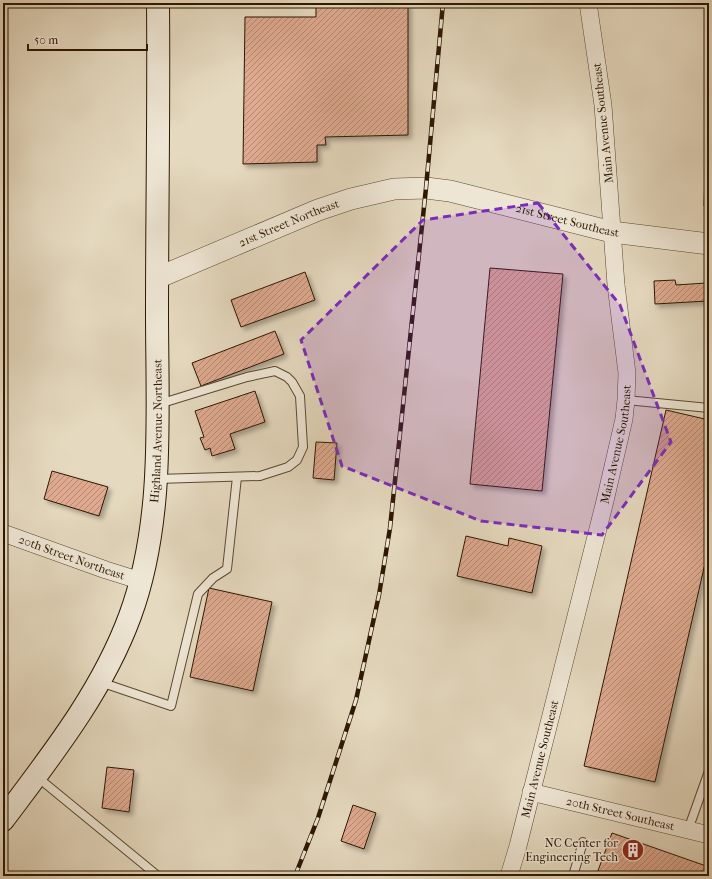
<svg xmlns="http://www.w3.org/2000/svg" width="712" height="879" font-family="'IM FELL French Canon',serif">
	<defs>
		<pattern id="building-hatch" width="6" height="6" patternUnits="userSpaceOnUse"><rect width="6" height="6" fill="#dfaa90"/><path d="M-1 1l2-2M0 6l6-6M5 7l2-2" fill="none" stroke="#b58973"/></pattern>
		<filter id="shadow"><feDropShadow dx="3.5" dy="3.5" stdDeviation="2" flood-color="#0004"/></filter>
	</defs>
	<rect width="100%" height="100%" fill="#e5d9bf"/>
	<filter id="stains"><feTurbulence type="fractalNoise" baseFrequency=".005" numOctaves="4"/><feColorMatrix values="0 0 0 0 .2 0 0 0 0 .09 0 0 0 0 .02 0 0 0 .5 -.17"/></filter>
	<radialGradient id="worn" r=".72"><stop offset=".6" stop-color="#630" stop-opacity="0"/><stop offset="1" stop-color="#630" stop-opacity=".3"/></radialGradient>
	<!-- building -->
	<g fill="url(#building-hatch)" stroke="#2d1700" filter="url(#shadow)">
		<path d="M316 3H408V135L325 137 326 145H317V162L243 164 245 17H316Z"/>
		<path d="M709 59V206H704Z"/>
		<path d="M490 268 563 274 542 491 470 484Z"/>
		<path d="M305 272 315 300 241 327 231 300Z"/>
		<path d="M675 280 676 285 706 283 707 301 655 304 654 281Z"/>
		<path d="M275 331 284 354 201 386 192 363Z"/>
		<path d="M255 391 265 422 230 434 235 449 212 456 210 448 205 450 200 438 204 437 195 411Z"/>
		<path d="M666 410 709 420V546L655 782 584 766Z"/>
		<path d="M316 442 337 443 334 480 313 478Z"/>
		<path d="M52 471 108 487 99 516 44 499Z"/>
		<path d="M466 536 508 546 509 538 542 546 532 593 457 576Z"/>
		<path d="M209 588 272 602 253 691 190 677Z"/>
		<path d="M107 767 134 770 129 812 102 808Z"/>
		<path d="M353 805 376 813 364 849 341 841Z"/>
		<path d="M612 833 709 867V876H596Z"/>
	</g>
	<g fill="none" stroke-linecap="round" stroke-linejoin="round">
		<!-- service casing -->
		<g stroke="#5b4830" stroke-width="10">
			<g id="service">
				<path d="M626 400 709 408"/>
				<path d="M157 479 260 476 288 467 297 460 303 447 300 396 292 382 287 377 275 371 247 377 159 404"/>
				<path d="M100 682 171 706 198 594 213 578 227 569 237 477"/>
				<path d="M36 776 158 876"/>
				<path d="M688 830 709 771"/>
				<path d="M573 876 583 842"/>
			</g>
		</g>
		<!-- minor casing -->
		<g stroke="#5b4830" stroke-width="18">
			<g id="minor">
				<path id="s1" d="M3 533 106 570 141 581"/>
				<path id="s2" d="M531 792 709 835"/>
				<path id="s3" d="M509 876 518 846 605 501 624 419 626 400 627 373 616 285 603 105 588 3"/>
			</g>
		</g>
		<!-- tertiary casing -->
		<g stroke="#5b4830" stroke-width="22">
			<g id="tertiary">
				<path id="s4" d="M157 278 318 210 351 199 394 189 426 188 450 191 612 232 709 244"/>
			</g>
		</g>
		<!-- secondary casing -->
		<g stroke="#2d1700" stroke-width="24">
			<g id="secondary">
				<path id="s5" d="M3 820C51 756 102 692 130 616 165 521 157 413 157 313 157 210 159 106 158 3"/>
			</g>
		</g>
		<!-- service -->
		<use href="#service" stroke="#eee6d5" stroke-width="8"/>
		<!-- minor -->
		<use href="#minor" stroke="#eee6d5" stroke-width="17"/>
		<!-- tertiary -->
		<use href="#tertiary" stroke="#eee6d5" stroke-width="21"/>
		<!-- secondary -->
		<use href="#secondary" stroke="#eee6d5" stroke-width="22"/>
		<!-- rail casing -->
		<g stroke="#2d1700" stroke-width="4.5">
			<path id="rail" d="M295 876 318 818 356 700 379 595 390 528 426 188 443 3"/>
		</g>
		<!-- rail -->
		<use href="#rail" stroke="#eee6d5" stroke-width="3" stroke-dasharray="9" stroke-linecap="butt"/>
	</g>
	<!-- marked area -->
	<path fill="#7b2cbf" fill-opacity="0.2" stroke="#7b2cbf" stroke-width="3" stroke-dasharray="8 5" stroke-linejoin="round" d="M538 203 620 305 671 442 602 535 481 521 342 466 301 340 423 220Z"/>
	<!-- icons -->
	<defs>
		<g id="building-disc" transform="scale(1.15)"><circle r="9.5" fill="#8f2418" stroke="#eee6d5"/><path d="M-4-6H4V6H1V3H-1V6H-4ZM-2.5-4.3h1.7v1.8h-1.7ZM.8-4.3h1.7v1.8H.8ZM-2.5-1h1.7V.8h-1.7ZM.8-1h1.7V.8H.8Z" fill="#fff"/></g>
	</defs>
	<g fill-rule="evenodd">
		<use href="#building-disc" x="633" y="850"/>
	</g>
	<g text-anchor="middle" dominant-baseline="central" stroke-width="3" stroke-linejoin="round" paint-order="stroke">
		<!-- street labels -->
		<g font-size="12" fill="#2d1700" stroke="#eee6d5">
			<text transform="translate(603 123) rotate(-96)">Main Avenue Southeast</text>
			<text stroke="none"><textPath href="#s4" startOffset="431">21st Street Southeast</textPath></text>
			<text stroke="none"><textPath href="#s4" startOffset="143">21st Street Northeast</textPath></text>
			<text stroke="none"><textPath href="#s5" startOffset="429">Highland Avenue Northeast</textPath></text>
			<text stroke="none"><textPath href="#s3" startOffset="445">Main Avenue Southeast</textPath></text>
			<text stroke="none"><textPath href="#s1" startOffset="73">20th Street Northeast</textPath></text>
			<text stroke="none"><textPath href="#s3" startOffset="121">Main Avenue Southeast</textPath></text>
			<text stroke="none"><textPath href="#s2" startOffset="92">20th Street Southeast</textPath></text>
		</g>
		<!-- poi labels -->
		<g font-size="12" fill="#2d1700" stroke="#eee6d5" text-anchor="end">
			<text x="618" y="843">NC Center for<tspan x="618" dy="14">Engineering Tech</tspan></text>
		</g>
	</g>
	<!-- margin -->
	<rect width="712" height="879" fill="none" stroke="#e5d9bf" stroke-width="16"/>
	<rect x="4" y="4" width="704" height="871" fill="none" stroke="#2d1700" stroke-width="2"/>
	<rect x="8" y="8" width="696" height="863" fill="none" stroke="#2d1700"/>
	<!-- scale -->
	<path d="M28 44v6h119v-6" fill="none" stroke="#2d1700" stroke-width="2"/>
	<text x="34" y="44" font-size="12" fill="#2d1700" stroke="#eee6d5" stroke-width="3" paint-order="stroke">50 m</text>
	<rect width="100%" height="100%" filter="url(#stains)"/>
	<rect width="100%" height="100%" fill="url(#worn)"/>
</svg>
